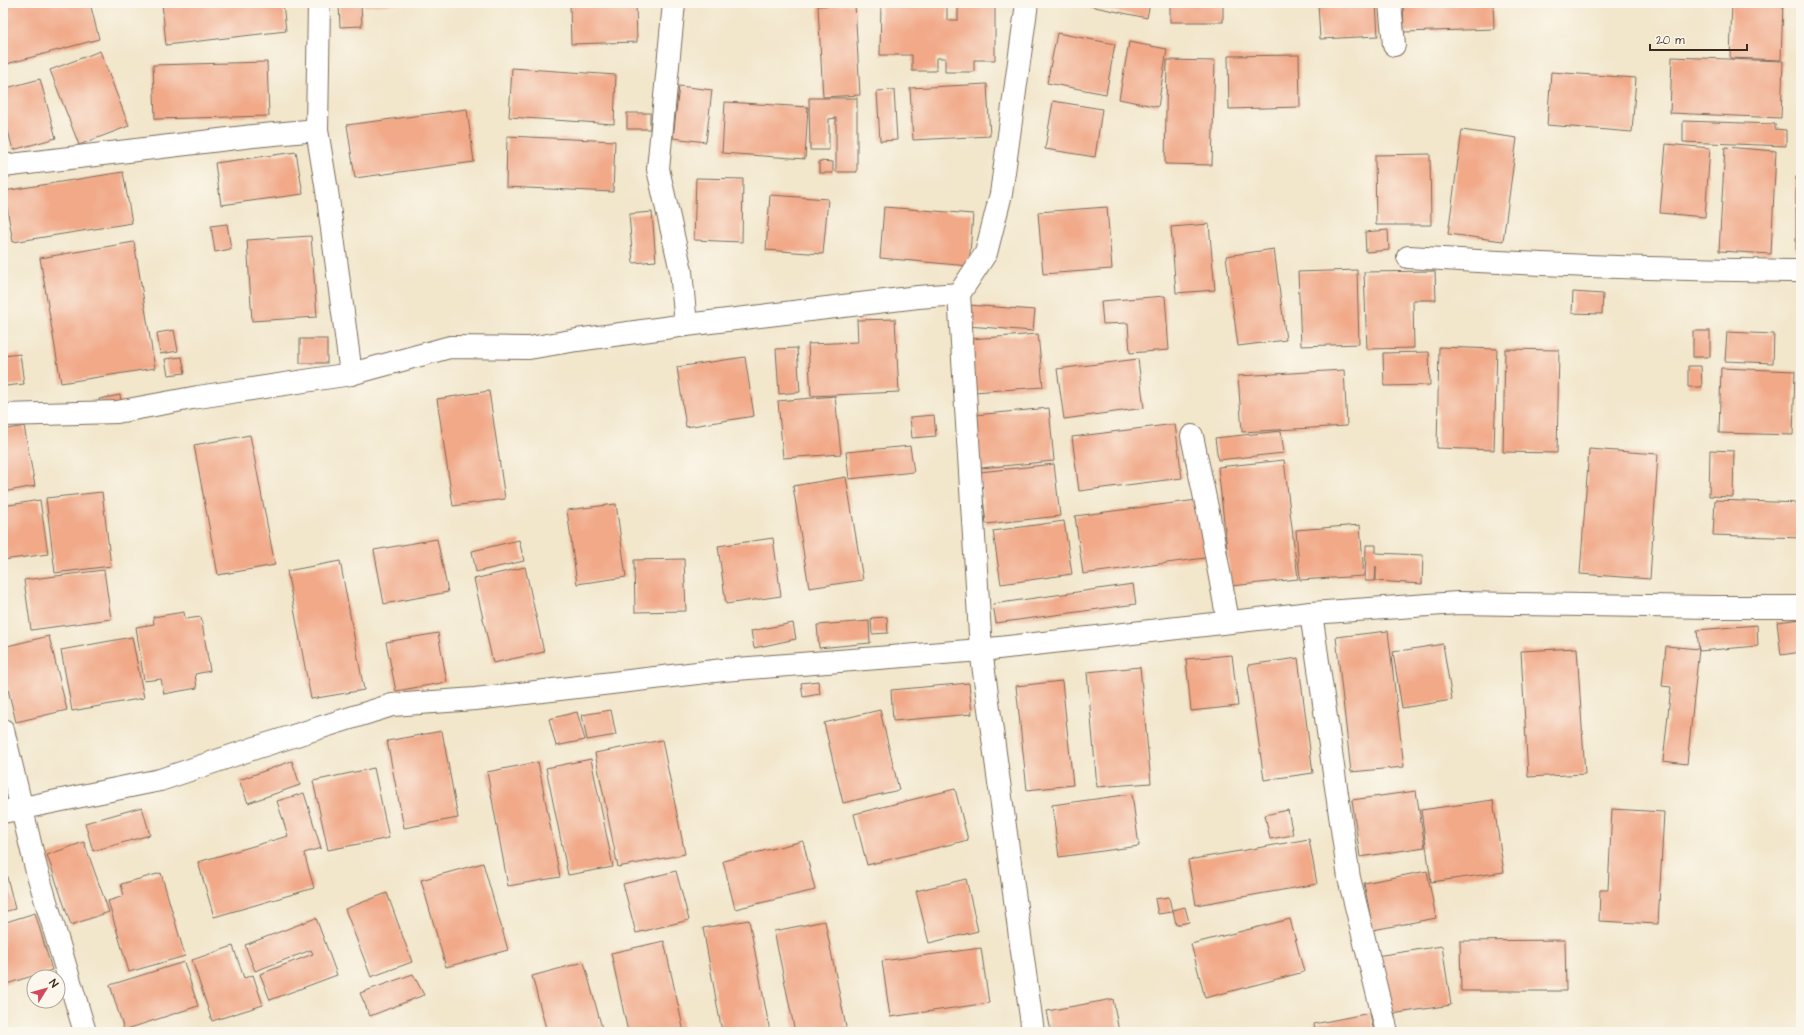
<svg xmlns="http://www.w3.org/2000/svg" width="1804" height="1035" font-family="'Architects Daughter',sans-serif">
	<rect width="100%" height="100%" fill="#fbf7ec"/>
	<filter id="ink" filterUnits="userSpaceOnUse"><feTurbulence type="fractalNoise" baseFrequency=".025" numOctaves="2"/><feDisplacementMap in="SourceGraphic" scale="8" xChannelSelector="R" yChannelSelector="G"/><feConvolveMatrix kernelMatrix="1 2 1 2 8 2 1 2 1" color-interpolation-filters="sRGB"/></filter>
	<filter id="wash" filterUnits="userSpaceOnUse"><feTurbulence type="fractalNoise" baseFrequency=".012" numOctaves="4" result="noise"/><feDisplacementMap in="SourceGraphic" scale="16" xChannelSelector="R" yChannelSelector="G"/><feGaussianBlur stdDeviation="0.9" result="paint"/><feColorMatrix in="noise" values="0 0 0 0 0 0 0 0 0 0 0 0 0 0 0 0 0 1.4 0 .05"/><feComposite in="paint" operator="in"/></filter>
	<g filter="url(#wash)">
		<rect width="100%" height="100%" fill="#f2e6cb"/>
		<g id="blocks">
			<!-- building -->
			<g fill="#f1a988">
				<path d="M3 3H90L99 39 3 65Z"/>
				<path d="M162 3H283L286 31 166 45Z"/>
				<path d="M339 3H361L362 26 340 27Z"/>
				<path d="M363 3H400V4L364 6Z"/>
				<path d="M570 3H636L637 42 571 44Z"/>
				<path d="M1076 3H1150L1147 18Z"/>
				<rect x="1170" y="3" width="53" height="19"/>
				<path d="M1318 3H1376L1378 36 1320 39Z"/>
				<path d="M1403 3H1493L1494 29 1404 32Z"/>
				<path d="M1732 3H1783L1781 60 1730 58Z"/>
				<path d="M855 4 860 95 823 97 818 6Z"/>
				<path d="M881 4 947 5V20H958V6L995 7V60H974V72H945V58H936V71H912V55H880Z"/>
				<path d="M1057 33 1115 44 1106 94 1047 83Z"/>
				<path d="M1129 42 1167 49 1158 107 1119 99Z"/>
				<path d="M100 51 129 126 79 145 50 70Z"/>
				<path d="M1299 55 1300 107 1229 109 1228 56Z"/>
				<path d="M1672 57 1783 61 1781 118 1670 113Z"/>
				<path d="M1167 60 1215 61 1212 165 1165 164Z"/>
				<path d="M267 62 269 116 155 119 153 65Z"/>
				<path d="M512 68 616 75 614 124 509 117Z"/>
				<path d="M1551 72 1636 78 1632 132 1547 125Z"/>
				<path d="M40 79 56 138 13 150 3 112V89Z"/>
				<path d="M987 84 990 136 913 140 910 88Z"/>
				<path d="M679 86 712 90 706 142 673 138Z"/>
				<path d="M894 90 897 140 880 141 877 91Z"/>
				<path d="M809 98H857V172H836V118L829 119V150H810Z"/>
				<path d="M1053 101 1102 109 1095 157 1045 149Z"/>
				<path d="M725 102 808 107 805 159 722 153Z"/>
				<path d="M467 109 474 162 355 178 347 125Z"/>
				<rect x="627" y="113" width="23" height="16"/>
				<path d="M1683 121 1775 124V129L1786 130V146L1683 142Z"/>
				<path d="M1462 130 1517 138 1503 241 1448 234Z"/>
				<path d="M507 136 615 141 613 192 506 187Z"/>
				<path d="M1666 144 1710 148 1705 217 1660 213Z"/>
				<path d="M1725 147 1776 151 1771 254 1719 251Z"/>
				<path d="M296 152 303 194 221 205 215 163Z"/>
				<path d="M1430 154 1431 225H1376L1375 155Z"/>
				<path d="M819 161 833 162V173H819Z"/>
				<path d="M123 172 132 223 13 242 4 191Z"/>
				<rect x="1796" y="177" width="5" height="75"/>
				<path d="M696 178 743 179 742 242 694 240Z"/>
				<path d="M770 195 828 199 823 254 766 250Z"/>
				<path d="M884 207 973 214 969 266 880 258Z"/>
				<path d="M1107 207 1112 269 1043 274 1038 212Z"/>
				<path d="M652 212 656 261 633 263 629 214Z"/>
				<path d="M227 224 231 249 215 252 211 226Z"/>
				<path d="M1209 224 1215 290 1176 293 1171 227Z"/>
				<path d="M1388 230 1389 250 1366 252 1365 232Z"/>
				<path d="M311 236 317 317 252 321 247 240Z"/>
				<path d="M134 242 155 368 61 383 40 258Z"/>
				<path d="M1274 249 1286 340 1238 346 1226 256Z"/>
				<path d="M1357 270 1359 344 1301 346 1298 272Z"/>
				<path d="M1435 271 1436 300H1413L1414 348 1367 349 1364 272Z"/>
				<path d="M1573 292 1603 294 1602 314 1572 313Z"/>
				<path d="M1165 296 1169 350 1130 353 1128 323 1103 324 1101 301Z"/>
				<path d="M968 305 1035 310 1033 331 967 326Z"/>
				<path d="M895 319 899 392 811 396 808 344 858 342 857 320Z"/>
				<path d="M174 330 178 351 160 354 157 333Z"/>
				<rect x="1693" y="331" width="17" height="26"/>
				<path d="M1727 332 1774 334 1773 363 1725 361Z"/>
				<path d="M1038 334 1043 387 974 392 970 339Z"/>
				<rect x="300" y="339" width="27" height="24"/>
				<path d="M1439 347 1497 349 1494 450 1437 448Z"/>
				<path d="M797 348 800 392 779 394 776 349Z"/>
				<path d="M1505 349 1559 350 1557 453 1503 452Z"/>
				<path d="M1429 352 1430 385 1384 386 1383 353Z"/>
				<path d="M20 354 24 384 6 386 3 356Z"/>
				<path d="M182 357 185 373 168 375 165 359Z"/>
				<path d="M745 357 754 416 686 427 677 367Z"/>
				<path d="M1138 359 1144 408 1064 419 1057 369Z"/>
				<path d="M1688 366H1701L1702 387H1688Z"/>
				<path d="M1721 368 1795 371 1793 435 1719 433Z"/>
				<path d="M1344 370 1347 426 1242 432 1238 376Z"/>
				<path d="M489 391 505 499 453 506 437 399Z"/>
				<path d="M120 395 122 407 101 411 99 399Z"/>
				<path d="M835 396 841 454 783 458 778 401Z"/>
				<path d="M1049 408 1054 461 981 468 975 415Z"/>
				<path d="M934 415 936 436 912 438 910 417Z"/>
				<path d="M1175 424 1182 478 1079 491 1072 437Z"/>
				<path d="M24 426 35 486 3 492V430Z"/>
				<path d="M1281 431 1284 453 1218 460 1215 438Z"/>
				<path d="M250 435 275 565 218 575 194 445Z"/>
				<path d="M910 446 914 472 849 479 846 452Z"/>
				<path d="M1589 449 1658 454 1650 579 1580 574Z"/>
				<path d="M1710 450 1734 451 1733 497 1709 496Z"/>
				<path d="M1284 460 1298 579 1231 586 1218 467Z"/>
				<path d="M1054 464 1060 516 986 524 980 472Z"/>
				<path d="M846 477 863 580 809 588 793 486Z"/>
				<path d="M102 492 111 566 55 573 46 498Z"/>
				<path d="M40 500 48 554 3 560V506Z"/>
				<path d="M1197 500 1205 558 1083 574 1075 516Z"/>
				<path d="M1715 500 1801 503V538L1713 535Z"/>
				<path d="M616 504 626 577 577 584 567 510Z"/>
				<path d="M1064 521 1072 574 1001 584 993 531Z"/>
				<path d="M1360 525 1364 576 1300 580 1296 530Z"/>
				<path d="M773 538 781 596 726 604 718 546Z"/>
				<path d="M437 539 448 592 384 604 374 550Z"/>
				<path d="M519 540 524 561 476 572 472 551Z"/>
				<path d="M1366 545H1376V553L1423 555 1422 584 1376 581V566L1375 581H1365Z"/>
				<path d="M684 559 686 611 635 612 634 560Z"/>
				<path d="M340 561 364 690 311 699 287 571Z"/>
				<path d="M525 567 544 652 493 663 474 579Z"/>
				<path d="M104 570 111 619 31 630 24 580Z"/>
				<path d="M1133 584 1136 604 996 623 993 604Z"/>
				<path d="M184 612 185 619 201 617 210 671 195 674 197 688 164 694 161 679 144 681 136 627 154 624 153 617Z"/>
				<path d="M887 617 888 633 872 634 871 618Z"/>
				<path d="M1801 619V652L1781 655 1777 622Z"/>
				<path d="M869 621 870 643 819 648 817 625Z"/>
				<path d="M793 623 796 639 754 648 751 631Z"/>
				<path d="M1757 625 1758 646 1699 651 1697 630Z"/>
				<path d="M1388 631 1404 767 1351 772 1336 637Z"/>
				<path d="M438 633 447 682 396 691 386 642Z"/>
				<path d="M49 636 67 710 16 722 3 669V647Z"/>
				<path d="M132 637 144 698 72 711 61 650Z"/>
				<path d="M1443 644 1452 700 1402 708 1393 652Z"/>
				<path d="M1666 646 1699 649 1687 764 1663 761 1671 687 1662 686Z"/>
				<path d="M1577 648 1585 774 1528 777 1521 651Z"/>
				<path d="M1232 655 1238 706 1191 711 1186 659Z"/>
				<path d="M1298 658 1313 773 1264 780 1248 665Z"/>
				<path d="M1140 667 1151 783 1097 787 1087 672Z"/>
				<path d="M818 681 820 694 803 697 801 683Z"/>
				<path d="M1062 681 1073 785 1027 790 1016 686Z"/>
				<path d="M969 683 972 714 893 721 891 690Z"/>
				<path d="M611 710 616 735 587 740 582 715Z"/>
				<path d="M880 710 899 790 843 803 824 723Z"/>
				<path d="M577 712 585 740 556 746 549 719Z"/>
				<path d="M442 731 458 818 404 828 387 741Z"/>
				<path d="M662 740 685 854 618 867 595 753Z"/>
				<path d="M591 759 613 867 568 875 546 768Z"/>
				<path d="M292 761 300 785 248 803 239 780Z"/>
				<path d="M538 762 560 877 508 886 487 772Z"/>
				<path d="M374 768 389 838 328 850 313 781Z"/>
				<path d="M955 789 968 840 867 865 854 814Z"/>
				<path d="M1416 791 1425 847 1360 857 1352 800Z"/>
				<path d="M304 793 321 848 304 853 314 888 214 917 198 862 288 836 277 801Z"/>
				<path d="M1132 794 1139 846 1059 857 1052 805Z"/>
				<path d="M1493 800 1504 872 1431 882 1421 810Z"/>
				<path d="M142 807 150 835 93 851 85 823Z"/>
				<path d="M1612 809 1664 812 1658 924 1599 921 1600 890H1608Z"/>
				<path d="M1288 810 1293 835 1270 839 1265 815Z"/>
				<path d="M1309 839 1317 884 1196 905 1188 860Z"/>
				<path d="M803 841 815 890 735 909 723 861Z"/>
				<path d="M84 842 109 912 71 925 47 855Z"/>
				<path d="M3 861 15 909 3 912Z"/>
				<path d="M483 863 508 950 446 967 421 880Z"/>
				<path d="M676 871 689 920 636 933 623 884Z"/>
				<path d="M1427 871 1436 918 1373 930 1364 883Z"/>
				<path d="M161 873 185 956 129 972 108 901 124 896 121 884Z"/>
				<path d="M966 879 978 931 929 943 916 891Z"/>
				<path d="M387 893 412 962 371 977 345 909Z"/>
				<path d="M1169 897 1172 912 1158 914 1155 899Z"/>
				<path d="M1185 907 1189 922 1176 925 1173 910Z"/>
				<path d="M35 913 52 970 3 985V923Z"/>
				<path d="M316 918 337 975 270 1000 260 974 313 954 311 950 255 971 245 945Z"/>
				<path d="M1290 919 1304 972 1205 998 1191 944Z"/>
				<path d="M749 920 770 1032H722L703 928Z"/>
				<path d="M825 921 846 1027 821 1032H795L774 931Z"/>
				<path d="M1565 940 1566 991H1461L1460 941Z"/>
				<path d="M664 941 684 1032H628L611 953Z"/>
				<path d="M233 946 244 978 253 975 263 1005 212 1021 192 960Z"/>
				<path d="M1442 946 1451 1005 1385 1015 1376 956Z"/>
				<path d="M981 948 989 1003 890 1017 882 961Z"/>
				<path d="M184 962 198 1006 124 1030 110 985Z"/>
				<path d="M584 962 603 1032H547L532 976Z"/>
				<path d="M413 974 424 995 370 1016 360 993Z"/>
				<path d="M1113 999 1119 1032H1051L1047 1011Z"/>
				<path d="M1370 1013 1374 1032H1315L1314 1024Z"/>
			</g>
		</g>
	</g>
	<g filter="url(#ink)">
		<use href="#blocks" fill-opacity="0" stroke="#7b6c5b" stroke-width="1"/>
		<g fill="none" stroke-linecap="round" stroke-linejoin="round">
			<!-- street casing -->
			<g stroke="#7b6c5b" stroke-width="24">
				<g id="street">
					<path d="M319 3 317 130 327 191 351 374 450 347 529 348 577 340 686 325 918 297 959 294"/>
					<path d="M674 3 658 169 681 271 686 325"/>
					<path d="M1027 3 1001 194 986 253 959 294 981 650 1033 1032"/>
					<path d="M1390 3 1394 45"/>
					<path d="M3 166 253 136 317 130"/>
					<path d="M1408 257C1539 265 1670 270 1801 271"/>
					<path d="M3 415 117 412 198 397 351 374"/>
					<path d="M1192 436 1209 517 1228 621"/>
					<path d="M1311 613 1349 878 1387 1032"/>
					<path d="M3 730 36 868 85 1032"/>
					<path d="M3 812 160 780 255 748 392 705 475 699 723 670 981 650 1311 613 1458 603 1713 607H1801"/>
				</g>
			</g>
			<!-- street -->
			<use href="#street" stroke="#fff" stroke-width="22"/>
		</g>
	</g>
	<!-- margin -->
	<rect width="1804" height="1035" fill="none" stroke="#fbf7ec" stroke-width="16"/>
	<!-- north arrow -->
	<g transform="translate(46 989) rotate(53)"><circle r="19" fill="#fbf7ec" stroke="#aea59a"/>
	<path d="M0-3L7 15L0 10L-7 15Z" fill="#d1495b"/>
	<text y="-6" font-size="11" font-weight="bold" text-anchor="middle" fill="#3b2a1e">N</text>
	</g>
	<!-- scale -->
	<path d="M1650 44v6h97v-6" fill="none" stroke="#3b2a1e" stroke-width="2"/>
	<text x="1656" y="44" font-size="12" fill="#3b2a1e" stroke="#fbf7ec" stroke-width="3" paint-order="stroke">20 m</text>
</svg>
